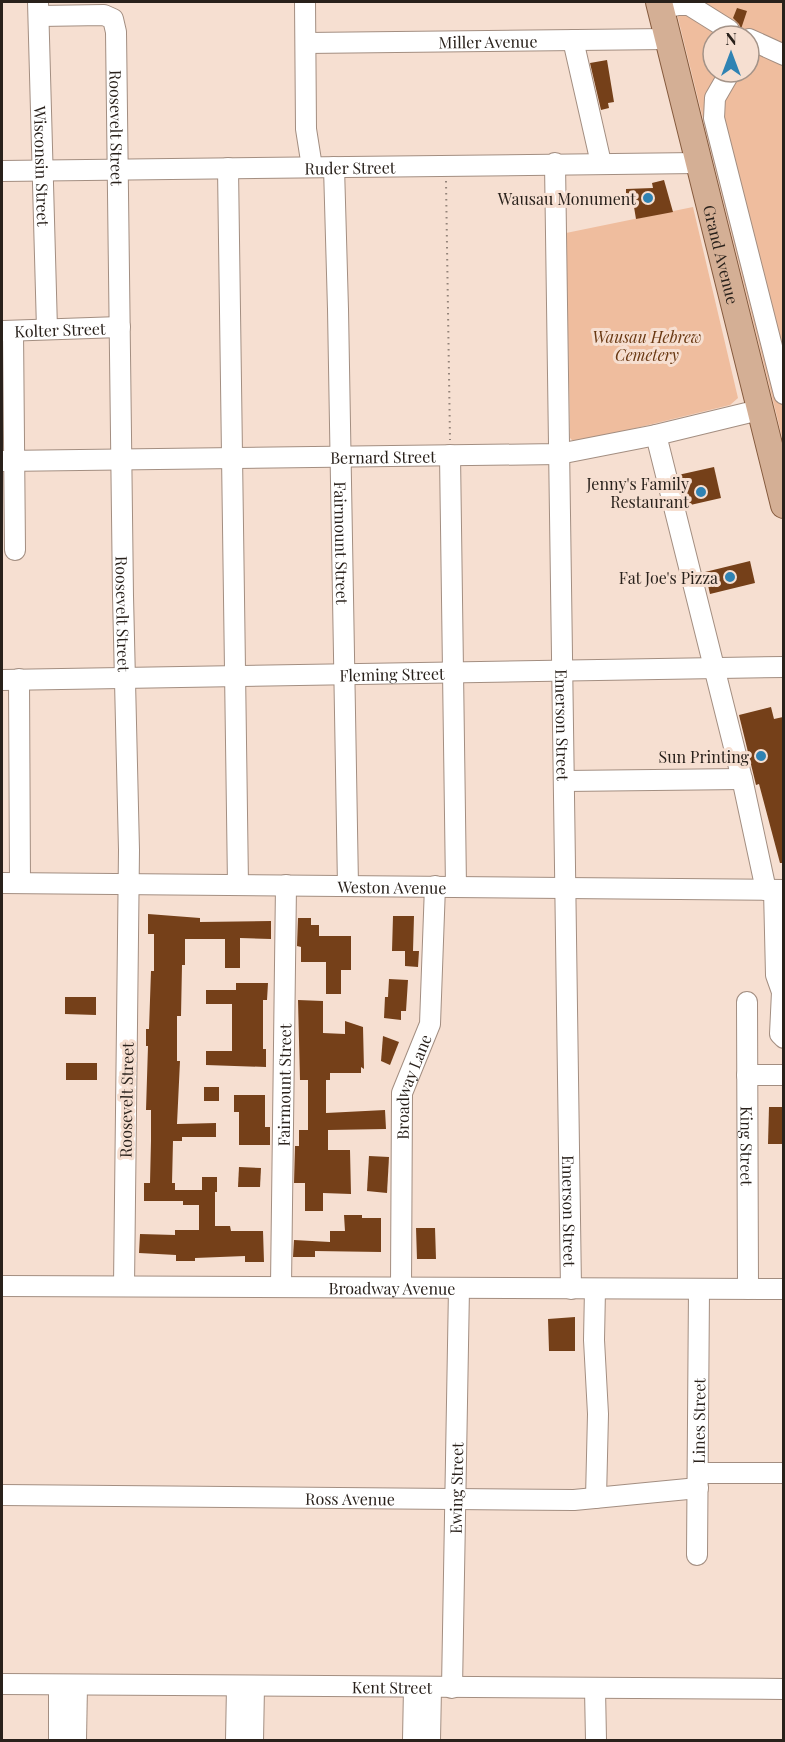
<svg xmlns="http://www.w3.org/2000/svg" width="785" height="1742" font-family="'Playfair Display',serif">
	<rect width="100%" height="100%" fill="#f6dfd1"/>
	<!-- green -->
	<g fill="#efbd9e" fill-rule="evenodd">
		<path d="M674 2H783V441ZM713 36H749V72H713Z"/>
		<path d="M693 207 738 398 730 405 575 443 570 438V431L566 233Z"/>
	</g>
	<!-- building -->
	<g fill="#754019">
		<path d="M737 8 747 11 741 29 739 24 733 18Z"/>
		<path d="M607 60 614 102 608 103 609 108 601 110 590 63Z"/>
		<path d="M664 180 673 212 636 219 634 207H626V189L653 188 652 183Z"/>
		<path d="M714 467 721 498 686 506 678 475Z"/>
		<path d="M750 561 755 583 710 594 705 572Z"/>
		<path d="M771 707 774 719 783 717V863H780L759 784 756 785 739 715Z"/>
		<path d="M148 914 200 918V922L271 921V939L240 938V968H225V939H185V965H182L181 1016H177V1061H180L177 1124 216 1123V1137H182V1141H173L172 1183H175V1190H202V1177H217V1192H215V1226H230L231 1231H263L264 1262H245V1256L195 1258V1261H176V1255L139 1253 140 1234 175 1235V1230H199V1205H183V1201H144V1183H150L151 1141V1110H146L148 1046H146V1029H149L151 971H154V934H148Z"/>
		<path d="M393 916H414L413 951H419L418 967 405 966V951H392Z"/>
		<path d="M298 918H311V925H319V936H351V970H341V994H326V962H301V947L297 946Z"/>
		<path d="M389 979 408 980 406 1011H401V1020L384 1018 385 997H388Z"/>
		<path d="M236 983H268L267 1000H263V1049H266V1067L206 1065V1051H232V1004H206V990H236Z"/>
		<path d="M65 997H96V1015L65 1014Z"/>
		<path d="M298 1000 323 1001V1033L345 1034V1021L363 1027 364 1069 361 1067V1073H330V1080H326V1113L385 1110 386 1129 328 1130V1150H350L351 1194 323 1193V1211H305V1183H294L295 1146H299V1130H308V1080H300Z"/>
		<path d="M383 1036 399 1042 390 1065 381 1061Z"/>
		<rect x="66" y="1063" width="31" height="17"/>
		<rect x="204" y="1087" width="15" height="14"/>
		<path d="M234 1095H265V1127H270V1145H239V1112H234Z"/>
		<path d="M769 1107H783V1144H768Z"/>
		<path d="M369 1156 389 1157 387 1193 367 1191Z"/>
		<path d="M239 1167 261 1168 260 1187H238Z"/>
		<path d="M344 1215H362V1218H381V1252L315 1251V1257H293L294 1240 330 1242V1231H345Z"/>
		<path d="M416 1228H435L436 1259H417Z"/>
		<path d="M575 1317V1351H549L548 1319Z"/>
	</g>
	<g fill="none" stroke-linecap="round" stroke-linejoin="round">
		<!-- minor casing -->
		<g stroke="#a38e81" stroke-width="22">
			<g id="minor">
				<path id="s1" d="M38 2 47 329"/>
				<path d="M305 2 306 129 312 167"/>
				<path d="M660 9 678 5H689L729 30"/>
				<path id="s2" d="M39 16 104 15 113 19 116 32 123 596 129 850 124 1286"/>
				<path d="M749 39 784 55"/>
				<path d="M573 40 601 163"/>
				<path id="s3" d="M306 43 668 39"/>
				<path d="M730 72 715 98 714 118 784 394"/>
				<path id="s4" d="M555 163 571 1289"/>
				<path id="s5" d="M334 167 338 309 348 886"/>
				<path d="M228 168C232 407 236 646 238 885"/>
				<path id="s6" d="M2 171 698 163"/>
				<path id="s7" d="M3 331 120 327"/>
				<path d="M13 331 15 550"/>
				<path d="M656 435 743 783 766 890"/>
				<path d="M450 455 456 887"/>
				<path id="s8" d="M2 461 559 454 656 435 759 410"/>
				<path d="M19 679 20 883"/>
				<path id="s9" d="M2 680 784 667"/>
				<path d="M565 781 742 779"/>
				<path id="s10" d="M2 883 784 890"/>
				<path d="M774 890 776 975 782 992 780 1034 784 1038"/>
				<path id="s11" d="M747 1002 748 1289"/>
				<path d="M747 1075H784"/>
				<path id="s12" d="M2 1286 784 1289"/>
				<path id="s13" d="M281 1286 286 885"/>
				<path id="s14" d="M401 1287 402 1093 430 1024 435 886"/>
				<path d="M595 1289 594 1340 598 1414 596 1498"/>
				<path d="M698 1473H784"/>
				<path id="s15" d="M2 1495 574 1500 698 1488"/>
				<path id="s16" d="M697 1555 699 1289"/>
				<path id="s17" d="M2 1684 784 1689"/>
				<path id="s18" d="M452 1688 459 1288"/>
				<path d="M595 1689 596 1740"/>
				<path d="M59 1740V1685"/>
				<path d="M76 1740 77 1685"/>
				<path d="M236 1740 237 1687"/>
				<path d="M253 1740 254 1687"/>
				<path d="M413 1740 414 1688"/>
				<path d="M430 1740 431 1688"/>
			</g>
		</g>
		<!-- major casing -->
		<g stroke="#855a3d" stroke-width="28">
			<g id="major">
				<path id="s19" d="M659 2 784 505"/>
			</g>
		</g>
		<!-- path -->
		<path stroke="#938379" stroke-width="2" stroke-dasharray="1.5 4.5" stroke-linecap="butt" d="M446 181 450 440"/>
		<!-- minor -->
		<use href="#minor" stroke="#fff" stroke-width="20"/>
		<!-- major -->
		<use href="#major" stroke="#d4af95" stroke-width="26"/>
	</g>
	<!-- markers -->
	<g fill="#3083b3" stroke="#f6dfd1" stroke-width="2">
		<circle cx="648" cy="198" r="6"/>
		<circle cx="701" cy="492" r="6"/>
		<circle cx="730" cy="577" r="6"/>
		<circle cx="761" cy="756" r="6"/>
	</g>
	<g text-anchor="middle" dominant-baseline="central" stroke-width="6" stroke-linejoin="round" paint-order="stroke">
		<!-- street labels -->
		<g font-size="16" fill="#29211b" stroke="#f6dfd1">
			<text stroke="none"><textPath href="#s3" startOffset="182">Miller Avenue</textPath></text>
			<text stroke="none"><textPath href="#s2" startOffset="184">Roosevelt Street</textPath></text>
			<text stroke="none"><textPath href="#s1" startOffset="164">Wisconsin Street</textPath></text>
			<text stroke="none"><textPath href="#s6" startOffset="348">Ruder Street</textPath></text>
			<text stroke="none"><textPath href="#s19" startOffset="260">Grand Avenue</textPath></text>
			<text stroke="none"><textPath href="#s7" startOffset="57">Kolter Street</textPath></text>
			<text stroke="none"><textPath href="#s8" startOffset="381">Bernard Street</textPath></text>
			<text stroke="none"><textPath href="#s5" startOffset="376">Fairmount Street</textPath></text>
			<text stroke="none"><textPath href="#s2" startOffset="670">Roosevelt Street</textPath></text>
			<text stroke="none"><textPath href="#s9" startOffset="390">Fleming Street</textPath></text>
			<text stroke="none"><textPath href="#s4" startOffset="562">Emerson Street</textPath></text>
			<text stroke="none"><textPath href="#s10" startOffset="390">Weston Avenue</textPath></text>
			<text stroke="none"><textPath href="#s13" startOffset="201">Fairmount Street</textPath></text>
			<text stroke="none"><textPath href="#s14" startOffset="202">Broadway Lane</textPath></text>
			<text transform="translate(126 1100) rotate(-89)">Roosevelt Street</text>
			<text stroke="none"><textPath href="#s11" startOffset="144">King Street</textPath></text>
			<text stroke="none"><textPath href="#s4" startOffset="1048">Emerson Street</textPath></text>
			<text stroke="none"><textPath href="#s12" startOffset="390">Broadway Avenue</textPath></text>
			<text stroke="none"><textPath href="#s16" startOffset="134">Lines Street</textPath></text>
			<text stroke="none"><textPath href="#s18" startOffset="200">Ewing Street</textPath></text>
			<text stroke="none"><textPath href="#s15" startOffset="348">Ross Avenue</textPath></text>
			<text stroke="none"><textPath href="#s17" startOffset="390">Kent Street</textPath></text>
		</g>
		<!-- poi labels -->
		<g font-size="16" fill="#29211b" stroke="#f6dfd1" text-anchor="end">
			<text x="636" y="198">Wausau Monument</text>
			<text x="689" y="483">Jenny's Family<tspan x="689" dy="18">Restaurant</tspan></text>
			<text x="718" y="577">Fat Joe's Pizza</text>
			<text x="749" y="756">Sun Printing</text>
		</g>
		<!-- park labels -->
		<g font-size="16" font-style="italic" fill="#693812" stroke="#f6dfd1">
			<text x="647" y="336">Wausau Hebrew<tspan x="647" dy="18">Cemetery</tspan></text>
		</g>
	</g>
	<!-- border -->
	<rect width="785" height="1742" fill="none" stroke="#29211b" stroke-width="6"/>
	<!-- north arrow -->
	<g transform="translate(731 54)"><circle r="28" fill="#f6dfd1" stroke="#a49388" stroke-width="1.5"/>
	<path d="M0-4.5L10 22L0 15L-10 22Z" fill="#3083b3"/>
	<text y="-9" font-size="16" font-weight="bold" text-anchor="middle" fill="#29211b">N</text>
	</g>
</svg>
